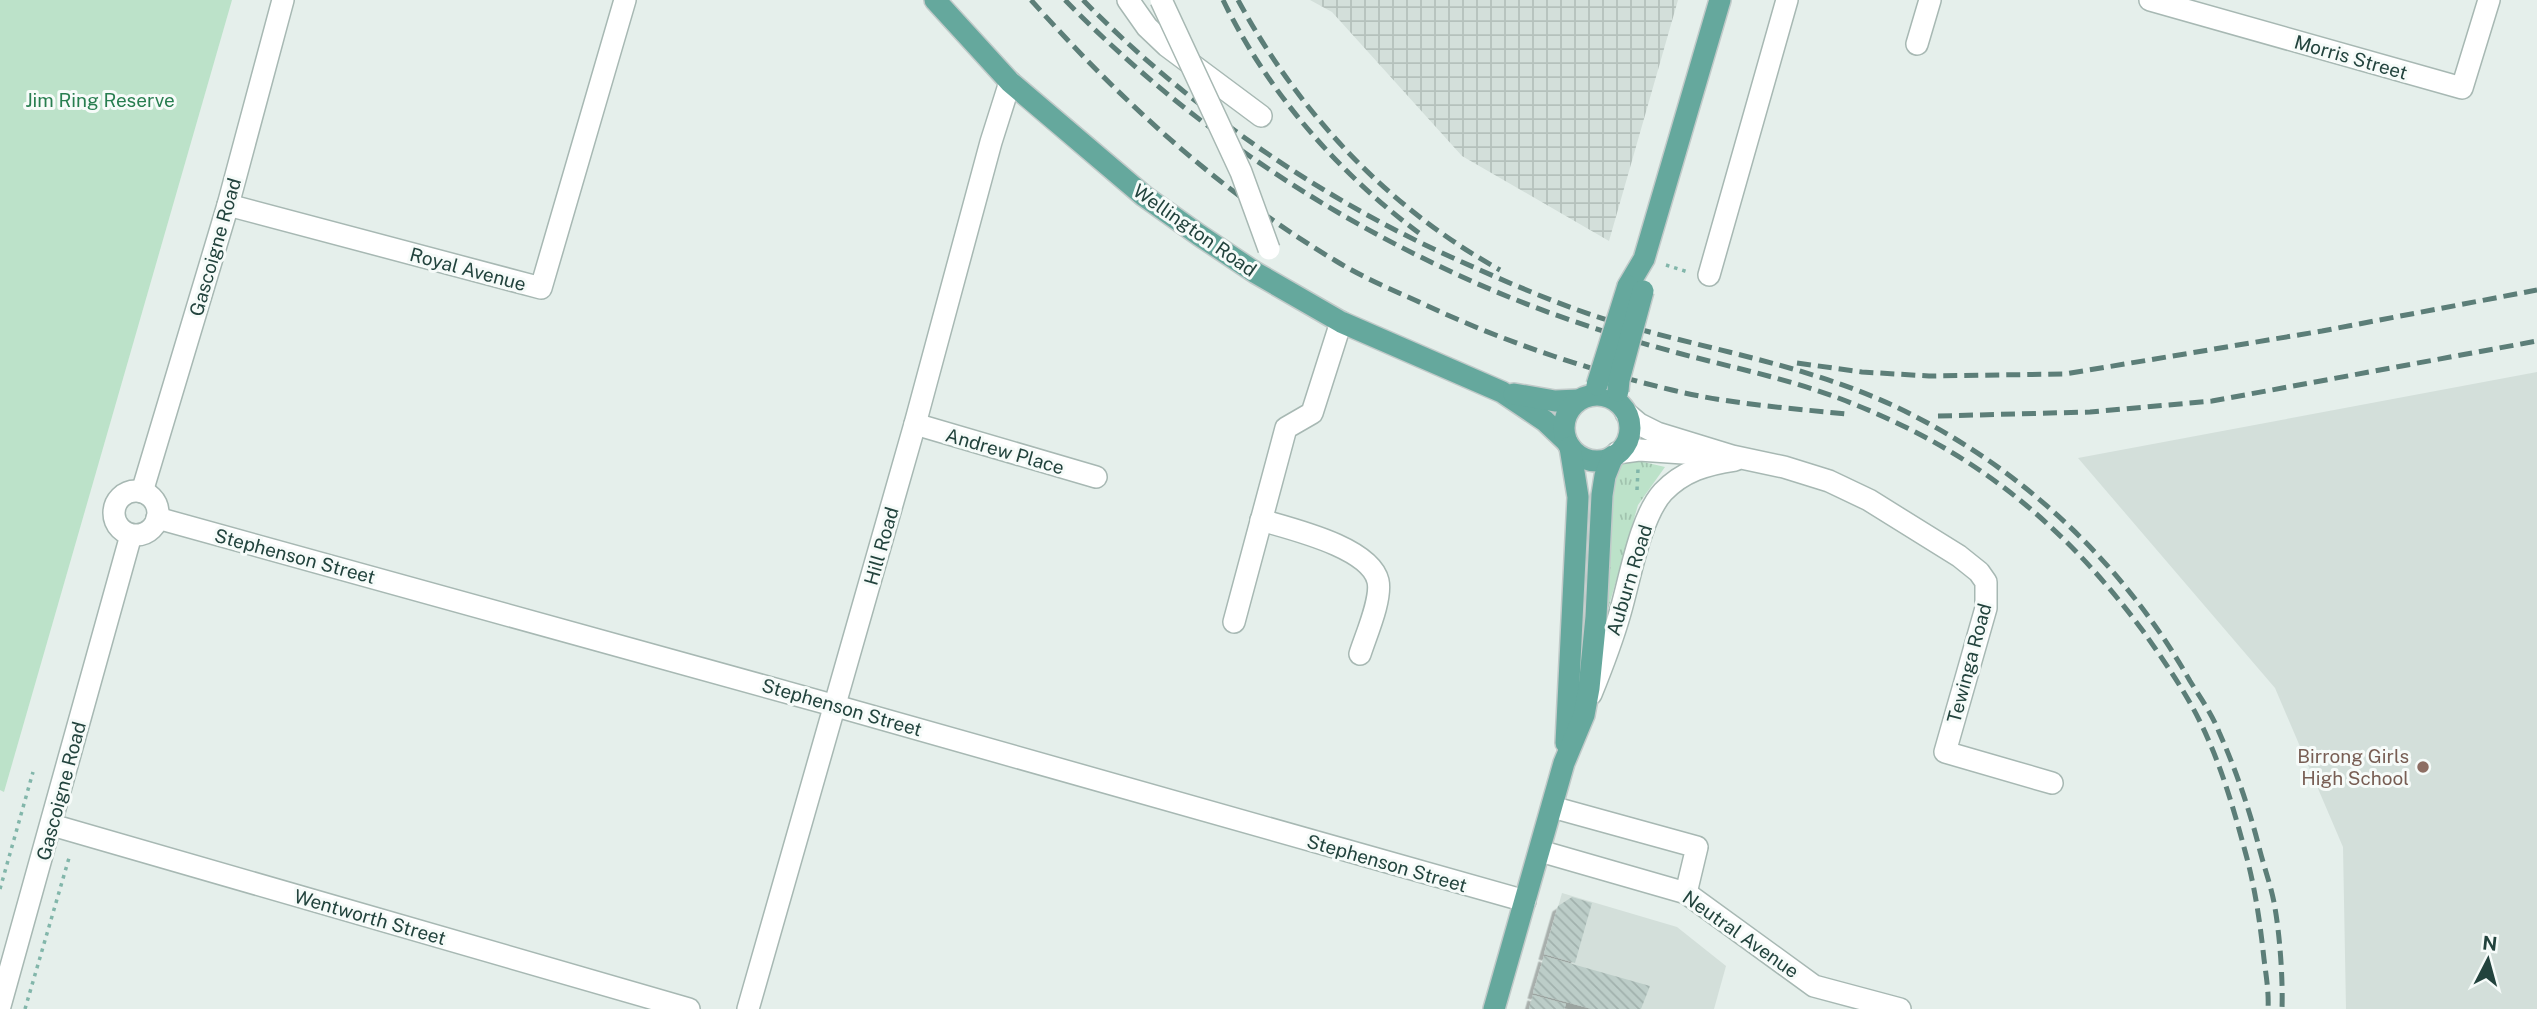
<svg xmlns="http://www.w3.org/2000/svg" width="2537" height="1009" font-family="'Public Sans',sans-serif">
	<defs>
		<pattern id="industrial-grid" width="8" height="8" patternUnits="userSpaceOnUse" patternTransform="scale(1.75)"><rect width="8" height="8" fill="#d3dfda"/><path d="M0 4h8M4 0v8" fill="none" stroke="#b5c1bc"/></pattern>
		<pattern id="grass-tufts" width="24" height="20" patternUnits="userSpaceOnUse" patternTransform="scale(1.75)"><rect width="24" height="20" fill="#bce2c9"/><path d="M3 7l-1-3M5 7V3M7 7l1-3M15 17l-1-3M17 17v-4M19 17l1-3" fill="none" stroke="#a1c3ae"/></pattern>
		<pattern id="building-back-hatch" width="6" height="6" patternUnits="userSpaceOnUse" patternTransform="scale(1.75)"><rect width="6" height="6" fill="#bccdc8"/><path d="M-1 5l2 2M0 0l6 6M5-1l2 2" fill="none" stroke="#a1b1ad"/></pattern>
		<filter id="shadow"><feDropShadow dx="-5.5" dy="5.5" stdDeviation="0" flood-color="#0004"/></filter>
	</defs>
	<rect width="100%" height="100%" fill="#e5efeb"/>
	<!-- built -->
	<g fill="#d3dfda">
		<path d="M2537 372V1009H2346L2343 847 2275 688 2078 458Z"/>
		<path d="M1562 893 1677 927 1726 966 1714 1009H1529Z"/>
	</g>
	<!-- industrial -->
	<path fill="url(#industrial-grid)" d="M1310 0H1678L1609 241 1462 156 1332 12Z"/>
	<!-- grass -->
	<path fill="url(#grass-tufts)" d="M1631 459 1665 467 1638 505 1608 609 1613 481C1617 470 1619 462 1631 459Z"/>
	<!-- park -->
	<path fill="#bce2c9" d="M0 0H232L4 792 0 790Z"/>
	<!-- building -->
	<g fill="url(#building-back-hatch)" filter="url(#shadow)">
		<path d="M1572 897 1592 903 1575 963 1544 954 1558 906Z"/>
		<path d="M1544 956 1650 986 1641 1009H1592L1533 993Z"/>
		<path d="M1533 995 1566 1004 1564 1009H1529Z"/>
	</g>
	<g fill="none" stroke-linecap="round" stroke-linejoin="round">
		<!-- minor casing -->
		<g stroke="#a7b8b3" stroke-width="24">
			<g id="minor">
				<path d="M1128 0 1147 27 1167 46 1261 116"/>
				<path d="M2150 0 2462 88 2489 0"/>
				<path d="M1917 44 1930 0"/>
				<path d="M228 205 541 288 625 0"/>
				<path d="M1709 275 1787 0"/>
				<path d="M1626 413 1639 424 1657 433 1732 456 1784 467 1829 481 1869 500 1959 556 1979 572 1986 582V608L1945 752 2052 783"/>
				<path d="M915 424 1096 477"/>
				<path d="M1617 453 1639 450 1698 454"/>
				<circle cx="136" cy="513" r="22"/>
				<path d="M142 492 228 205 283 0"/>
				<path d="M157 518 836 706 1525 901"/>
				<path d="M1261 520C1291 529 1370 547 1378 581 1382 599 1366 635 1360 654"/>
				<path d="M1234 622 1286 428 1312 413 1341 322"/>
				<path d="M1591 694C1602 667 1612 641 1620 613 1630 579 1640 517 1663 492 1683 471 1707 464 1735 460"/>
				<path d="M1552 807 1697 847 1686 893"/>
				<path d="M52 825 689 1009"/>
				<path d="M1540 851 1686 893 1814 986 1900 1009"/>
				<path d="M0 1006 131 535"/>
				<path d="M748 1009 915 424 991 142 1010 82"/>
			</g>
		</g>
		<!-- major casing -->
		<g stroke="#c1cac9" stroke-width="24">
			<g id="major">
				<path d="M935 0 1010 82 1144 196 1199 235 1256 273 1341 322 1502 392 1545 421 1567 442"/>
				<path d="M1628 286 1644 259 1720 0"/>
				<path d="M1514 394 1555 401 1579 400"/>
				<circle cx="1597" cy="428" r="33"/>
				<path d="M1566 743 1578 497 1570 447"/>
				<path d="M1494 1009 1564 763 1584 715 1589 688 1596 617 1602 495 1605 476 1613 456"/>
			</g>
		</g>
		<!-- path -->
		<g stroke="#82b6aa" stroke-width="3.5" stroke-dasharray="3.5 5" stroke-linecap="butt">
			<path d="M1666 265 1688 272"/>
			<path d="M1637 490 1638 469"/>
			<path d="M0 889 33 772"/>
			<path d="M25 1009 69 858"/>
		</g>
		<!-- minor -->
		<use href="#minor" stroke="#fff" stroke-width="21"/>
		<!-- major -->
		<use href="#major" stroke="#65a89d" stroke-width="21"/>
		<!-- rail -->
		<g stroke="#5c7e78" stroke-width="5" stroke-dasharray="14 7" stroke-linecap="butt">
			<path d="M1031 0C1120 100 1220 192 1336 261 1362 277 1390 289 1417 301 1499 340 1584 369 1672 390 1729 404 1788 408 1846 414"/>
			<path d="M1065 0C1177 115 1311 207 1456 274 1527 307 1603 333 1678 353 1738 369 1799 381 1856 405 1978 454 2065 526 2143 631 2167 665 2192 701 2208 739 2224 775 2235 814 2245 851 2255 887 2260 922 2264 959 2266 975 2269 992 2268 1009"/>
			<path d="M1083 0C1190 109 1322 200 1462 262 1518 287 1575 312 1635 328 1721 352 1810 367 1892 405 2018 464 2122 561 2190 681 2200 697 2212 714 2219 732 2236 770 2250 811 2260 851 2265 870 2272 889 2275 908 2280 937 2283 980 2282 1009"/>
			<path d="M1223 0C1267 91 1338 173 1419 233"/>
			<path d="M1238 0C1299 113 1387 207 1500 270"/>
			<path d="M1797 363 1862 372 1929 376 2065 374 2322 331 2537 290"/>
			<path d="M1938 416 2090 412 2212 401 2537 341"/>
		</g>
		<!-- minor-bridge casing -->
		<g stroke="#a7b8b3" stroke-width="24" stroke-linecap="butt">
			<path id="minor-bridge" d="M1161 0 1241 172 1269 249"/>
		</g>
		<!-- major-bridge casing -->
		<g stroke="#c1cac9" stroke-width="24" stroke-linecap="butt">
			<g id="major-bridge">
				<path d="M1597 385 1628 286"/>
				<path d="M1618 391 1619 380 1643 291"/>
			</g>
		</g>
		<!-- minor-bridge -->
		<use href="#minor-bridge" stroke="#fff" stroke-width="21"/>
		<!-- major-bridge -->
		<use href="#major-bridge" stroke="#65a89d" stroke-width="21"/>
	</g>
	<!-- markers -->
	<circle fill="#8d6e63" stroke="#f6fbf9" stroke-width="2.5" cx="2423" cy="767" r="7"/>
	<g text-anchor="middle" dominant-baseline="central" stroke-width="6" stroke-linejoin="round" paint-order="stroke">
		<!-- street labels -->
		<g font-size="19" fill="#22433d" stroke="#f6fbf9">
			<text transform="translate(2351 57) rotate(16)">Morris Street</text>
			<text transform="translate(1195 230) rotate(35)">Wellington Road</text>
			<text transform="translate(215 247) rotate(-74)">Gascoigne Road</text>
			<text transform="translate(468 269) rotate(15)">Royal Avenue</text>
			<text transform="translate(1005 451) rotate(16)">Andrew Place</text>
			<text transform="translate(881 546) rotate(-74)">Hill Road</text>
			<text transform="translate(295 556) rotate(15)">Stephenson Street</text>
			<text transform="translate(1629 580) rotate(-73)">Auburn Road</text>
			<text transform="translate(1969 663) rotate(-75)">Tewinga Road</text>
			<text transform="translate(842 707) rotate(16)">Stephenson Street</text>
			<text transform="translate(61 791) rotate(-75)">Gascoigne Road</text>
			<text transform="translate(1387 863) rotate(16)">Stephenson Street</text>
			<text transform="translate(370 917) rotate(16)">Wentworth Street</text>
			<text transform="translate(1741 934) rotate(35)">Neutral Avenue</text>
		</g>
		<!-- park labels -->
		<g font-size="19" fill="#287e50" stroke="#f6fbf9">
			<text x="100" y="100">Jim Ring Reserve</text>
		</g>
		<!-- education labels -->
		<g font-size="19" fill="#785e54" stroke="#f6fbf9" text-anchor="end">
			<text x="2409" y="756">Birrong Girls<tspan x="2409" dy="22">High School</tspan></text>
		</g>
	</g>
	<!-- north arrow -->
	<g transform="translate(2488 960) rotate(6)" stroke="#f6fbf9" stroke-width="5" paint-order="stroke">
	<path d="M0-5L12 26L0 18L-12 26Z" fill="#22433d"/>
	<text y="-10" font-size="19" font-weight="bold" text-anchor="middle" fill="#22433d">N</text>
	</g>
</svg>
